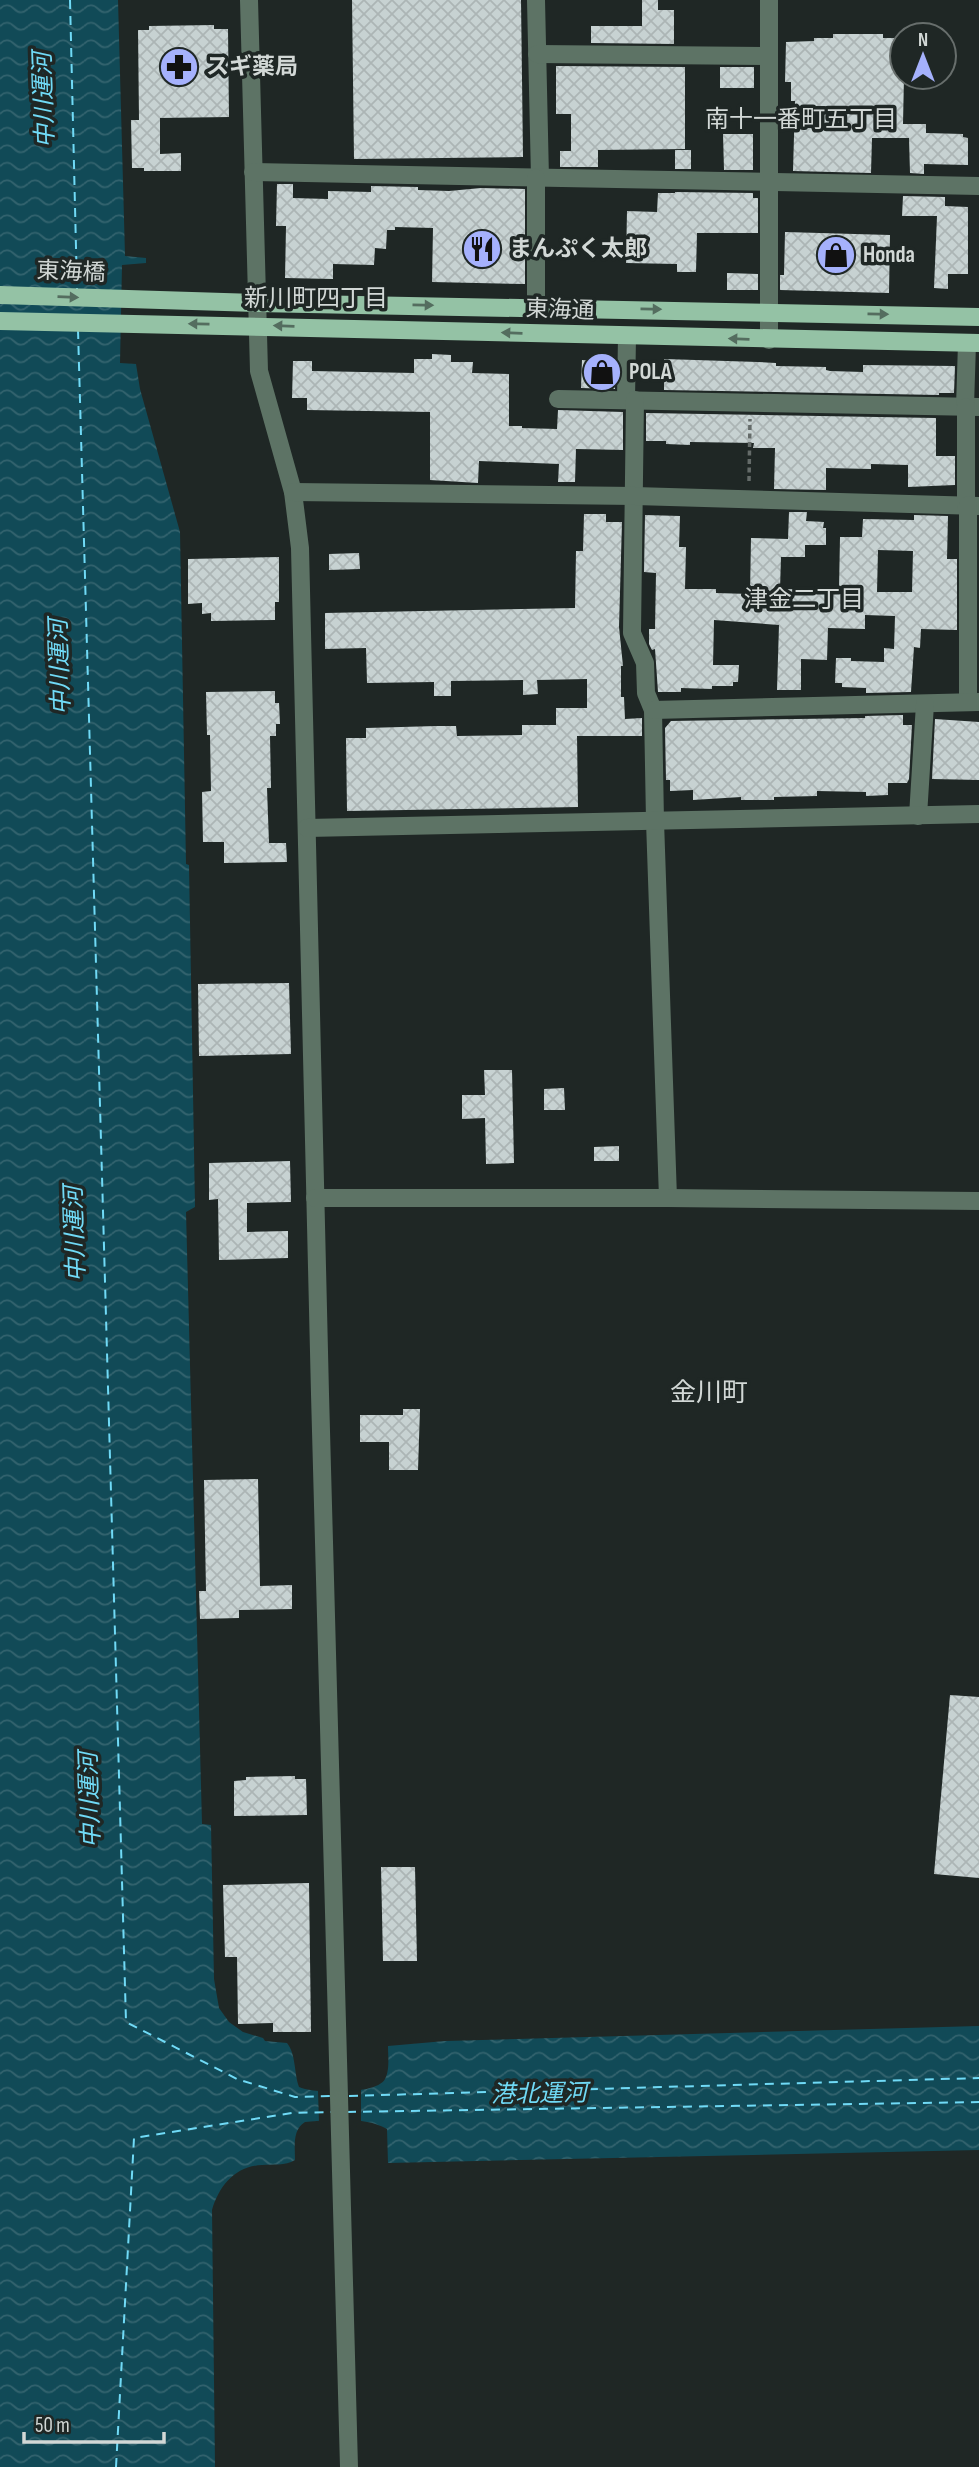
<svg xmlns="http://www.w3.org/2000/svg" width="979" height="2467" font-family="'Sofia Sans Condensed','Noto Sans JP',sans-serif">
	<defs>
		<pattern id="water-waves" width="16" height="10" patternUnits="userSpaceOnUse" patternTransform="scale(1.75)"><rect width="16" height="10" fill="#114a57"/><path d="M0 5q4-4 8 0t8 0" fill="none" stroke="#33636e"/></pattern>
		<pattern id="building-cross-hatch" width="8" height="8" patternUnits="userSpaceOnUse" patternTransform="scale(1.75)"><rect width="8" height="8" fill="#c7d2d2"/><path d="M0 0l8 8M0 8l8-8" fill="none" stroke="#acb5b5"/></pattern>
	</defs>
	<rect width="100%" height="100%" fill="#1f2725"/>
	<!-- water -->
	<path fill="url(#water-waves)" d="M0 0H118L125 256 146 258V263L122 265 120 363 136 364 140 389 180 532 186 864 189 865 195 1207 186 1212 202 1824 211 1825 214 1979 219 2008 229 2022 243 2032 263 2038 265 2041 287 2043C296 2054 294 2073 299 2087 313 2094 377 2095 385 2079 390 2070 388 2055 388 2046L445 2041 979 2026V2150L388 2163 387 2129C364 2116 330 2120 305 2122 292 2130 295 2147 295 2160 285 2166 273 2164 262 2165 235 2166 219 2186 212 2210L215 2467H0Z"/>
	<!-- pier -->
	<path fill="#1f2725" d="M361 2090V2121H319L318 2091Z"/>
	<g fill="none" stroke-linecap="round" stroke-linejoin="round">
		<!-- ferry -->
		<g stroke="#70daf6" stroke-width="2" stroke-dasharray="9 7" stroke-linecap="butt">
			<path d="M70 0 77 289"/>
			<path d="M78 330 126 2022 237 2079 295 2097 332 2096"/>
			<path d="M349 2096 979 2078"/>
			<path d="M347 2112 979 2102"/>
			<path d="M116 2467 134 2138 292 2113 331 2112"/>
		</g>
	</g>
	<!-- building -->
	<g fill="url(#building-cross-hatch)" fill-rule="evenodd">
		<path d="M352 0H521L523 157 354 159Z"/>
		<path d="M642 0H658V10H674V44L591 43V26H642Z"/>
		<path d="M214 25V29H228L229 117 160 118V154L181 153V171H144V168H132L131 120H139L138 30H149V26Z"/>
		<path d="M833 34H883V38H902V77H904L903 124H926V133L963 134V137L968 138V165L924 164V174L910 173 909 138H872L871 173 793 171 795 101H791V82H785L786 42 814 41V38H833Z"/>
		<path d="M556 66 685 67V149L598 150V167H560V151H571V114H556Z"/>
		<rect x="720" y="67" width="34" height="21"/>
		<path d="M723 134H753V170H724Z"/>
		<rect x="675" y="150" width="16" height="19"/>
		<path d="M277 184H293V198L328 199V191L371 192V186L418 187V190L449 191 481 188 525 189V284L432 282 433 228 395 227V230H387L386 249 375 248 374 265 333 264V279L285 278 286 226H276Z"/>
		<path d="M675 192 753 193V198H758V233H697L696 272H677V264L626 263 627 211 657 212 658 193H675Z"/>
		<path d="M903 196 945 197V206L968 207V274H948V289L934 288 937 216H902Z"/>
		<path d="M785 232 890 235 889 293 780 290V275H784Z"/>
		<path d="M727 273 758 274V290H727Z"/>
		<path d="M432 354 451 355V362H473L472 373 509 374V426H522V428L557 429 558 410 623 412V450L576 449 575 482H558L559 464 479 461 478 483 430 480V412L307 410V398H292L293 361H312V371L414 373V359H432Z"/>
		<path d="M664 359 758 362 776 363V366L826 367V370L830 371 863 372V365L955 366 954 393H939V395L664 390Z"/>
		<path d="M582 360 615 361V389L581 388Z"/>
		<path d="M646 413 936 418V456H955V485L908 487V465L871 464V469L826 468V490L774 489 775 448H753L754 443 690 442V445L666 444V441H646Z"/>
		<path d="M789 512H807L806 521 824 522 823 528H826V545H805V557H781L780 589 839 590 840 537H862L863 519 914 520V515L948 516 947 559H957V630L921 629 920 648 914 647 911 692 866 693V688L842 687V683H835L836 658H851V661L884 662V648L894 649 895 616 865 615V629L828 628 827 660 801 659V690H777L779 625 714 620 713 665H739L738 682H733V686H712V689L681 688V692H658L655 649 652 650 649 644V629H655L656 573 644 572 645 515 680 516 679 547H686L685 589H716V593L750 594 751 538 788 539ZM878 550 913 551 912 592H877Z"/>
		<path d="M584 514H606V522H622L619 627 623 666H621V697H624L625 719 642 718V736H577L578 807 347 811 346 738H366V728L436 726H456L457 736 522 735V725H556V708H587V679L537 680 538 694 523 695V680L451 681V696H434V682L367 683 366 648 325 649V613L575 608 576 551H583Z"/>
		<path d="M359 553 360 569 329 570V554Z"/>
		<path d="M279 557V602H275V620L211 621V613L202 614V603L188 604V559Z"/>
		<path d="M275 691V703H279L280 724H276V736H270L271 788H267L269 843H286L287 862 224 863V842H203L202 792 211 791 210 735H207L206 692Z"/>
		<path d="M903 715V725H912L909 779 907 783H888V795L866 796V792L817 791V796L774 797V800H741V797L693 800V790L670 791V780H666L665 728 671 721 865 718V716Z"/>
		<path d="M935 719 979 722V780L932 779Z"/>
		<path d="M289 983 291 1054 199 1056 198 984Z"/>
		<path d="M484 1070H512L514 1163 486 1164 485 1118 462 1119V1095H485Z"/>
		<path d="M564 1088 565 1110H544V1089Z"/>
		<path d="M619 1146V1161H594V1147Z"/>
		<path d="M290 1161 291 1202 247 1203V1232L288 1231V1258L219 1260 218 1199 209 1200V1163Z"/>
		<path d="M403 1409H420L418 1470H389V1442H360V1415H403Z"/>
		<path d="M258 1479 260 1586 292 1585V1609L239 1610V1618L200 1619 199 1591H206L204 1480Z"/>
		<path d="M950 1695 979 1697V1878L934 1874Z"/>
		<path d="M295 1776V1779H306L307 1815 234 1816V1781L246 1780V1777Z"/>
		<path d="M381 1867H415L417 1961H383Z"/>
		<path d="M309 1883 311 2032H273V2023L238 2024 237 1957H225L223 1885Z"/>
	</g>
	<g fill="none" stroke-linecap="round" stroke-linejoin="round">
		<!-- path -->
		<path stroke="#646b69" stroke-width="3.5" stroke-dasharray="5 3.5" stroke-linecap="butt" d="M749 481 750 419"/>
		<!-- minor -->
		<g stroke="#5d7365" stroke-width="18">
			<path d="M249 0 259 371 293 492 300 548 320 1394 349 2467"/>
			<path d="M536 0 540 178"/>
			<path d="M537 54 769 56"/>
			<path d="M253 172 979 186"/>
			<path d="M536 307V178"/>
			<path d="M769 340V0"/>
			<path d="M558 399 979 407"/>
			<path d="M626 400 627 336"/>
			<path d="M635 400 632 633 645 663 646 693 653 710 655 821 668 1198"/>
			<path d="M965 407 967 343"/>
			<path d="M293 492 635 496 979 506"/>
			<path d="M966 505V407"/>
			<path d="M968 702V505"/>
			<path d="M653 710 979 702"/>
			<path d="M918 816 925 704"/>
			<path d="M307 828 979 814"/>
			<path d="M315 1198H668L979 1201"/>
		</g>
		<!-- major -->
		<g stroke="#94c2a5" stroke-width="18">
			<path d="M0 295 257 303 979 317"/>
			<path d="M0 321 979 343"/>
		</g>
	</g>
	<!-- one-way arrows -->
	<defs><path id="oneway-solid" d="M-6-.8H1V-3.2L6.5 0L1 3.2V.8H-6Z" transform="scale(1.75)"/></defs>
	<g fill="#546d5f">
		<use href="#oneway-solid" transform="translate(68 297) rotate(2)"/>
		<use href="#oneway-solid" transform="translate(423 305) rotate(1)"/>
		<use href="#oneway-solid" transform="translate(651 309) rotate(1)"/>
		<use href="#oneway-solid" transform="translate(878 314) rotate(1)"/>
		<use href="#oneway-solid" transform="translate(199 324) rotate(-179)"/>
		<use href="#oneway-solid" transform="translate(284 326) rotate(-178)"/>
		<use href="#oneway-solid" transform="translate(512 333) rotate(-178)"/>
		<use href="#oneway-solid" transform="translate(739 339) rotate(-178)"/>
	</g>
	<!-- icons -->
	<defs>
		<g id="pharmacy-disc" transform="scale(2.0125)"><circle r="9.5" fill="#a5b1fc" stroke="#1f2725"/><path d="M-2-6h4v4h4v4h-4v4h-4v-4h-4v-4h4Z" fill="#111"/></g>
		<g id="restaurant-disc" transform="scale(2.0125)"><circle r="9.5" fill="#a5b1fc" stroke="#1f2725"/><path d="M-5-6h1v4h1v-4h1v4h1v-4h1v5L-1.5 .5V6h-2V.5L-5-1ZM5-6V6H3V1.5H1.5Q1.5-4 5-6Z" fill="#111"/></g>
		<g id="shop-disc" transform="scale(2.0125)"><circle r="9.5" fill="#a5b1fc" stroke="#1f2725"/><path d="M-5-2.5h2.3a2.7 3.5 0 0 1 5.4 0H5L5.5 6h-11ZM-1.5-2.5h3a1.5 2.3 0 0 0-3 0Z" fill="#111"/></g>
	</defs>
	<g fill-rule="evenodd">
		<use href="#pharmacy-disc" x="179" y="67"/>
		<use href="#restaurant-disc" x="482" y="249"/>
		<use href="#shop-disc" x="836" y="255"/>
		<use href="#shop-disc" x="602" y="372"/>
	</g>
	<g text-anchor="middle" dominant-baseline="central" stroke-width="7" stroke-linejoin="round" paint-order="stroke">
		<!-- poi labels -->
		<g font-size="23" font-weight="bold" fill="#d2d8d6" stroke="#1f2725" text-anchor="start">
			<text x="206" y="67">スギ薬局</text>
			<text x="509" y="249">まんぷく太郎</text>
			<text x="863" y="255">Honda</text>
			<text x="629" y="372">POLA</text>
		</g>
		<!-- street labels -->
		<g font-size="23" fill="#d2d8d6" stroke="#1f2725">
			<text transform="translate(71 272) rotate(2)">東海橋</text>
			<text transform="translate(560 310) rotate(2)">東海通</text>
		</g>
		<!-- water labels -->
		<g font-size="24" font-style="italic" fill="#70daf6" stroke="#1f2725">
			<text transform="translate(44 100) rotate(-92)">中川運河</text>
			<text transform="translate(60 667) rotate(-92)">中川運河</text>
			<text transform="translate(75 1234) rotate(-92)">中川運河</text>
			<text transform="translate(90 1800) rotate(-92)">中川運河</text>
			<text transform="translate(539 2094) rotate(-1)">港北運河</text>
		</g>
		<!-- neighbourhood labels -->
		<g font-size="24" fill="#d2d8d6" stroke="#1f2725">
			<text x="801" y="119">南十一番町五丁目</text>
			<text x="316" y="298">新川町四丁目</text>
			<text x="804" y="599">津金二丁目</text>
		</g>
		<!-- quarter labels -->
		<g font-size="26" fill="#d2d8d6" stroke="#1f2725">
			<text x="709" y="1393">金川町</text>
		</g>
	</g>
	<!-- north arrow -->
	<g transform="translate(923 56)"><circle r="33" fill="#1f2725" stroke="#676e6c" stroke-width="2"/>
	<path d="M0-5L12 26L0 18L-12 26Z" fill="#a5b1fc"/>
	<text y="-10" font-size="19" font-weight="bold" text-anchor="middle" fill="#d2d8d6">N</text>
	</g>
	<!-- scale -->
	<path d="M24 2432v10h140v-10" fill="none" stroke="#d2d8d6" stroke-width="3.5"/>
	<text x="35" y="2432" font-size="21" fill="#d2d8d6" stroke="#1f2725" stroke-width="5" paint-order="stroke">50 m</text>
</svg>
